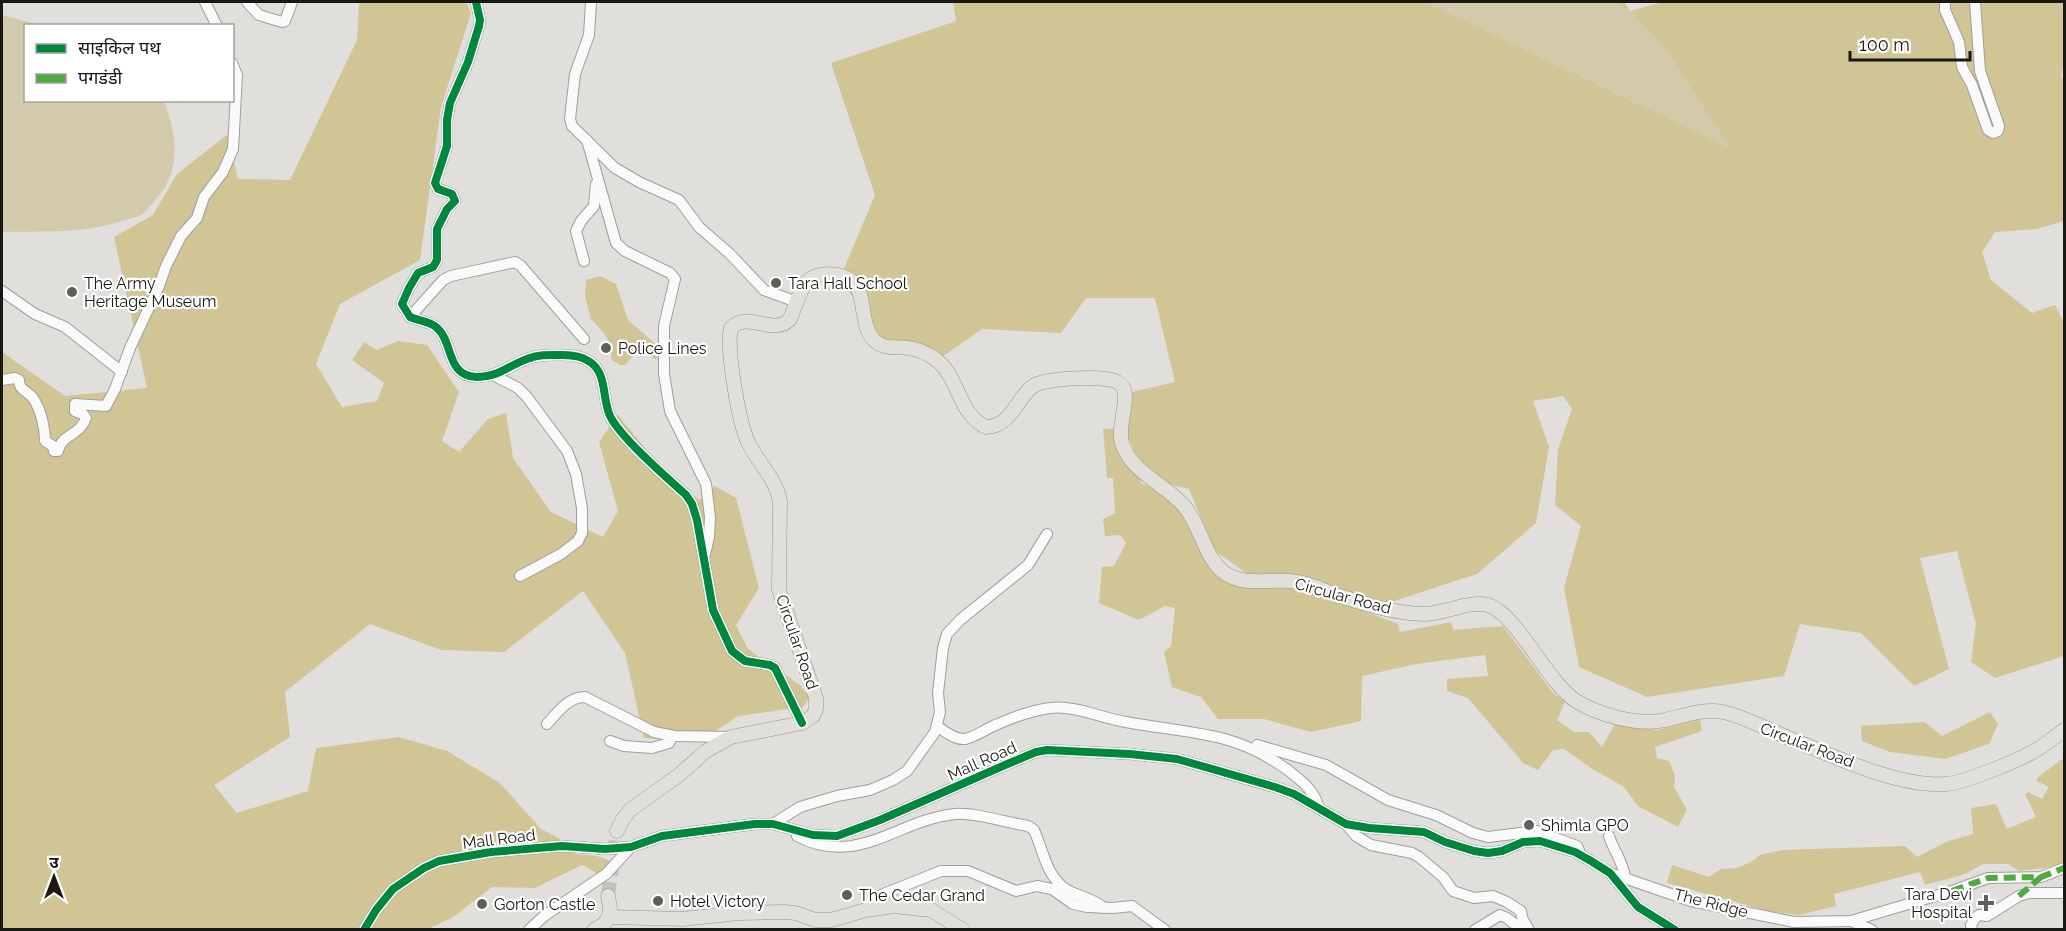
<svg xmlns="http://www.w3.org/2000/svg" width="2066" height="931" font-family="Raleway,'Noto Sans Devanagari',sans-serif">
	<rect width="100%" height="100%" fill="#e0dfdb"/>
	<!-- green -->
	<g fill="#d3caab">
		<path d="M1426 2H1611L1630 11 1670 55 1732 149Z"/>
		<path d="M2 15 39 25 26 26V100L164 101C178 138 182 173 152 204 149 207 146 211 143 214 138 217 131 218 125 220 85 234 43 231 2 232Z"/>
	</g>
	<!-- forest -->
	<g fill="#d1c596">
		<path d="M359 2H466L471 13 441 107 420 260 340 304 316 364 342 407 377 401 384 383 352 360 364 342 377 350 398 341 427 345 459 392 442 441 459 452 488 419 506 413 513 458 551 512 603 537 618 511 599 442 618 415 666 474 699 500 715 486 736 498 759 588 736 625 748 649 801 686 809 698 803 707 738 716 700 741 644 738 625 653 583 591 504 652 441 650 370 624 285 692 290 737 214 785 237 813 308 791 316 748 399 737 447 751 500 783 541 829 560 839 576 854 597 856 611 861 600 875 582 865 535 888 492 887 453 917 428 929H2V352L65 396 147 388 114 237 153 215 177 174 228 134 238 179 290 180 357 40Z"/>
		<path d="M953 2H1426L1730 148 1670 55 1630 11 1611 2H1624L1630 11 1663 2H2064V63L2061 77 2064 79V221L2037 229 1995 232 1982 252 1991 280 2032 313 2055 305 2064 323V656L1995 678 1971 662 1976 624 1957 551 1920 558 1949 669 1914 686 1861 633 1800 624 1784 676 1647 697 1579 667 1564 588 1581 526 1555 505 1558 449 1572 409 1563 396 1533 401 1549 447 1536 523 1477 574 1385 604 1249 575 1215 551 1189 489 1147 479 1127 435 1141 484 1182 495 1210 558 1243 584H1291L1398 624 1400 632 1451 622 1453 630 1503 626 1553 693 1565 702 1557 720 1574 732H1589L1602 747 1616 722 1657 730 1700 719 1702 731 1655 747 1657 758 1669 761 1675 775 1674 787 1687 810 1678 827 1638 806 1624 787 1591 768 1564 749 1553 750 1538 770 1523 763 1468 698 1447 691V679L1488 676 1485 655 1416 664 1362 676 1361 721 1311 732 1264 719H1218L1201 697 1172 687 1164 652 1171 646 1175 608 1165 606 1139 620 1099 603 1102 567 1114 566 1126 543 1120 535 1105 536 1103 519 1115 513 1113 478H1107L1103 429 1124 428 1128 393 1175 382 1155 298H1086L1061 333 982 329 939 359 879 336 840 278 875 195 831 63 956 21Z"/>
		<path d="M600 276 616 284 628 320 658 346V356L656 360 650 355 635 353 625 365H620L612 360 609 342 604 333 591 319 585 296 586 280Z"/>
		<path d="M1990 712 1998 724 1989 744 1945 759 1890 752 1862 741 1861 726 1925 722 1942 736Z"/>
		<path d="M2062 759 2064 761V862L2053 867 2019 871 2008 864H1983L1965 874 1925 885 1920 872 1834 894 1836 906 1799 915 1768 911 1667 883 1672 865 1709 877 1721 869 1737 868 1751 862 1760 855 1782 850 1905 846 1917 857 1946 842 1973 834 1971 808 1996 804 2007 829 2036 817 2025 794 2028 792 2042 799 2049 787 2037 781V778Z"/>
	</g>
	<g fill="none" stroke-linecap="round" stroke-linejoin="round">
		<!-- major-tunnel -->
		<path stroke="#c2c1bd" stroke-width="14" stroke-dasharray="14 7" stroke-linecap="butt" d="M608 896 617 831"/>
		<!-- minor casing -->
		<g stroke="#9f9e9b" stroke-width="12">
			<g id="minor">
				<path d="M205 2 217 26"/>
				<path d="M247 2 259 15 282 22 285 21 292 2"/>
				<path d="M476 2 480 20 479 26 468 62 450 103 447 120V146L435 183 438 189 452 194 455 201 447 209 437 229V260L433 267 418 273 409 288 402 304 410 317C419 321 428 321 436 327 454 341 445 375 476 377 496 378 510 365 527 359 539 354 551 355 563 355 572 355 582 356 590 362 607 373 602 398 610 416 621 438 666 477 686 495L692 504 697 520 713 610 732 651 745 661 770 665 775 668 802 723"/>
				<path d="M591 2 589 35 575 74 570 119 572 126 615 168 639 182 679 200 699 227 730 254 764 290 797 302"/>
				<path d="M1945 2V10L1959 42 1962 67 1972 85 1988 130 1993 133 1998 131 1999 126 1980 71 1975 2"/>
				<path d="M587 140 616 243 625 251 670 273 675 279 664 326V374L670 411 706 484 710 517 709 537 705 554"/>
				<path d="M584 261 576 231 581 221 594 206 596 184"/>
				<path d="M2 291 35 314 65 327 122 372"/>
				<path d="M410 317 443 280 451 276 515 262 521 266 584 339"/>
				<path d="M493 375 518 388 527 397 567 451 576 474 582 508V533L578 541 561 554 520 576"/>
				<path d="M2 380 15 378 19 380C19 391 28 391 33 398 41 410 45 428 45 441L53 446 54 451H58C62 433 79 437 86 418L83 414 75 411V404L106 406 115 389 130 348 159 286 166 266 181 236 197 218 204 197 223 172 233 149 237 75 232 63"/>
				<path d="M547 724C558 712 568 697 585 697L654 732 674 736 731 737"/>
				<path d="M937 726C944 731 955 740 965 739 976 737 987 728 998 724 1014 717 1033 710 1050 708 1075 705 1101 718 1126 722 1189 734 1234 730 1289 771 1303 782 1315 791 1319 809"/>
				<path d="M610 741 624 746 652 748 669 743 671 739 669 735"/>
				<path d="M1257 745 1326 765 1388 800 1436 815 1473 833 1488 837 1537 831 1577 846 1581 855"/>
				<path d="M773 824 800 807 837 796 870 790 893 780 907 771 935 732 940 712 938 693 943 648 947 634 960 620 1028 565 1047 534"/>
				<path d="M1346 824 1356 836 1371 845 1412 853 1419 857 1443 877 1453 891 1474 898 1493 896 1507 902 1521 911 1522 918 1529 930"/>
				<path d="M797 836C858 868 897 820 955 814 974 812 1008 823 1028 826L1034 830C1044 852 1046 878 1069 891 1081 897 1094 899 1104 908"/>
				<path d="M1609 836C1614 852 1623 861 1625 878"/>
				<path d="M1610 873 1691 901 1794 922 1851 921 1952 891 1988 878 2041 877 2064 868"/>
				<path d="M866 910 870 902 881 895 941 871H968L1016 891 1037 886 1052 889 1073 904 1087 907 1113 908 1132 906 1165 930"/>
				<path d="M1851 921 1872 930"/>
				<path d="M364 930 376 910 393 889 424 868 439 861 491 852 562 846 605 849 631 847 662 836 755 824H773L813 835 837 836 880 820 1005 765 1036 752 1047 750 1130 754 1177 759 1275 787 1294 794 1346 824 1369 828 1424 832 1445 842 1474 851 1488 853 1502 851 1523 842 1540 841 1575 852 1591 861 1610 873 1638 907 1675 930"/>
				<path d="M529 930 544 916 606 874 631 847"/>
				<path d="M1475 930 1500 915 1507 918 1522 930"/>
				<path d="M1972 930 1971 925 1975 918 1979 915 1987 916 2019 896 2029 893H2064"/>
			</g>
		</g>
		<!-- major casing -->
		<g stroke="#979489" stroke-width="15">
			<g id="major">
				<path d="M617 831 623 819 630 810 679 775 706 751 731 737 802 723 813 716 816 709V698L779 590 780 501C776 479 759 464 749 444 739 425 726 349 731 328 749 310 773 337 790 319 794 309 798 297 803 287 813 269 841 272 855 283 866 299 860 325 874 340 884 350 895 346 908 348 919 349 929 354 938 361 959 379 959 415 986 427 1012 426 1016 399 1033 386 1044 378 1105 375 1117 382 1135 390 1116 425 1122 443 1132 474 1166 484 1185 507 1201 526 1205 560 1226 574 1246 586 1268 579 1290 581 1305 582 1321 589 1334 594 1362 603 1395 614 1424 614 1445 614 1468 600 1488 605 1516 613 1547 682 1576 701 1599 715 1638 726 1665 720 1683 716 1703 708 1723 712 1743 716 1764 728 1784 736 1829 754 1898 788 1946 784 1964 783 2022 759 2038 749 2047 743 2056 736 2064 730"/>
				<path d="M608 896 610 908 609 917"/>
				<path d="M609 917 683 919 738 913 784 912 796 913 815 920H831L866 910 894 906 931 910 963 930"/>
				<path d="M594 930 604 924 609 917"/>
			</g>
		</g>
		<!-- minor -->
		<use href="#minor" stroke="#fafafa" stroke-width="10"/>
		<!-- major -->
		<use href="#major" stroke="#e0dfd9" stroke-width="14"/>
		<!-- quiet -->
		<g stroke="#52a942" stroke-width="6" stroke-dasharray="12 6" stroke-linecap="butt">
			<path d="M1952 891 1988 878 2041 877 2064 868"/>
			<path d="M2019 896 2041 877"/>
		</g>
		<!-- cycleway casing -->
		<g stroke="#fff" stroke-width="11">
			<g id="cycleway">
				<path d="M476 2 480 20 479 26 468 62 450 103 447 120V146L435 183 438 189 452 194 455 201 447 209 437 229V260L433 267 418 273 409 288 402 304 410 317C419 321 428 321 436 327 454 341 445 375 476 377 496 378 510 365 527 359 539 354 551 355 563 355 572 355 582 356 590 362 607 373 602 398 610 416 621 438 666 477 686 495L692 504 697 520 713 610 732 651 745 661 770 665 775 668 802 723"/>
				<path d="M364 930 376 910 393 889 424 868 439 861 491 852 562 846 605 849 631 847 662 836 755 824H773L813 835 837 836 880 820 1005 765 1036 752 1047 750 1130 754 1177 759 1275 787 1294 794 1346 824 1369 828 1424 832 1445 842 1474 851 1488 853 1502 851 1523 842 1540 841 1575 852 1591 861 1610 873 1638 907 1675 930"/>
			</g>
		</g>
		<!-- cycleway -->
		<use href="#cycleway" stroke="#00873e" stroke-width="8"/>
	</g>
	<!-- markers -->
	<g fill="#5f5e5a" stroke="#fff" stroke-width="2">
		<circle cx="776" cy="283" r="6"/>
		<circle cx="72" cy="292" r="6"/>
		<circle cx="606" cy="348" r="6"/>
		<circle cx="1529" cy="825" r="6"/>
		<circle cx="847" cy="895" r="6"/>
		<circle cx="658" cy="901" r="6"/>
		<path d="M1983 894h6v6h6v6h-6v6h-6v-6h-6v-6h6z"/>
		<circle cx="482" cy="904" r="6"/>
	</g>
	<g text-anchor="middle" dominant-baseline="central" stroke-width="4.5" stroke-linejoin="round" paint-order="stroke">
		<!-- poi labels -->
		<g font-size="16" fill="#191815" stroke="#fff" text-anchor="start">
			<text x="84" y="283">The Army<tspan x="84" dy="18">Heritage Museum</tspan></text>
			<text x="788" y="283">Tara Hall School</text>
			<text x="618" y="348">Police Lines</text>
			<text x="1541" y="825">Shimla GPO</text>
			<text x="1972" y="894" text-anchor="end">Tara Devi<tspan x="1972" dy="18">Hospital</tspan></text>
			<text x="859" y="895">The Cedar Grand</text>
			<text x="670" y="901">Hotel Victory</text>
			<text x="494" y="904">Gorton Castle</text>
		</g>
		<!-- street labels -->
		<g font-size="16" fill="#191815" stroke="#fff">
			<text transform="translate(1343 596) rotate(15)">Circular Road</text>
			<text transform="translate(797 642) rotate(71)">Circular Road</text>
			<text transform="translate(1807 745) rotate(21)">Circular Road</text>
			<text transform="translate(982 761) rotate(-24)">Mall Road</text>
			<text transform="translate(499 839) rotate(-7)">Mall Road</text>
			<text transform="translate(1711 903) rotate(14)">The Ridge</text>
		</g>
	</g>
	<!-- border -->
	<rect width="2066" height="931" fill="none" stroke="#191815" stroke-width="6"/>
	<!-- legend -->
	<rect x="24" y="24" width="210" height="78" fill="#ffffff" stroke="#a3a3a1" stroke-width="1.5"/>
	<rect x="36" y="44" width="30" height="9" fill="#00873e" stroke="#a3a3a1" stroke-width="1.5"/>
	<text x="78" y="54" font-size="18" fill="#191815">साइकिल पथ</text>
	<rect x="36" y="74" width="30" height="9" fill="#52a942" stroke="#a3a3a1" stroke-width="1.5"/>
	<text x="78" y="84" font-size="18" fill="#191815">पगडंडी</text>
	<!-- north arrow -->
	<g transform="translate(54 877)" stroke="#ffffff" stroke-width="4.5" paint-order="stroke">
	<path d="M0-4.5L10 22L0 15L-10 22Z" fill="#191815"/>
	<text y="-9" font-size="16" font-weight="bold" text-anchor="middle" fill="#191815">उ</text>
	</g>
	<!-- scale -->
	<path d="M1850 51v9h120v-9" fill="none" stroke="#191815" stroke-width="3"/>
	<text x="1859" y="51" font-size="18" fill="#191815" stroke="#ffffff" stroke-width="4.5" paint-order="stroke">100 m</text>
</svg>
